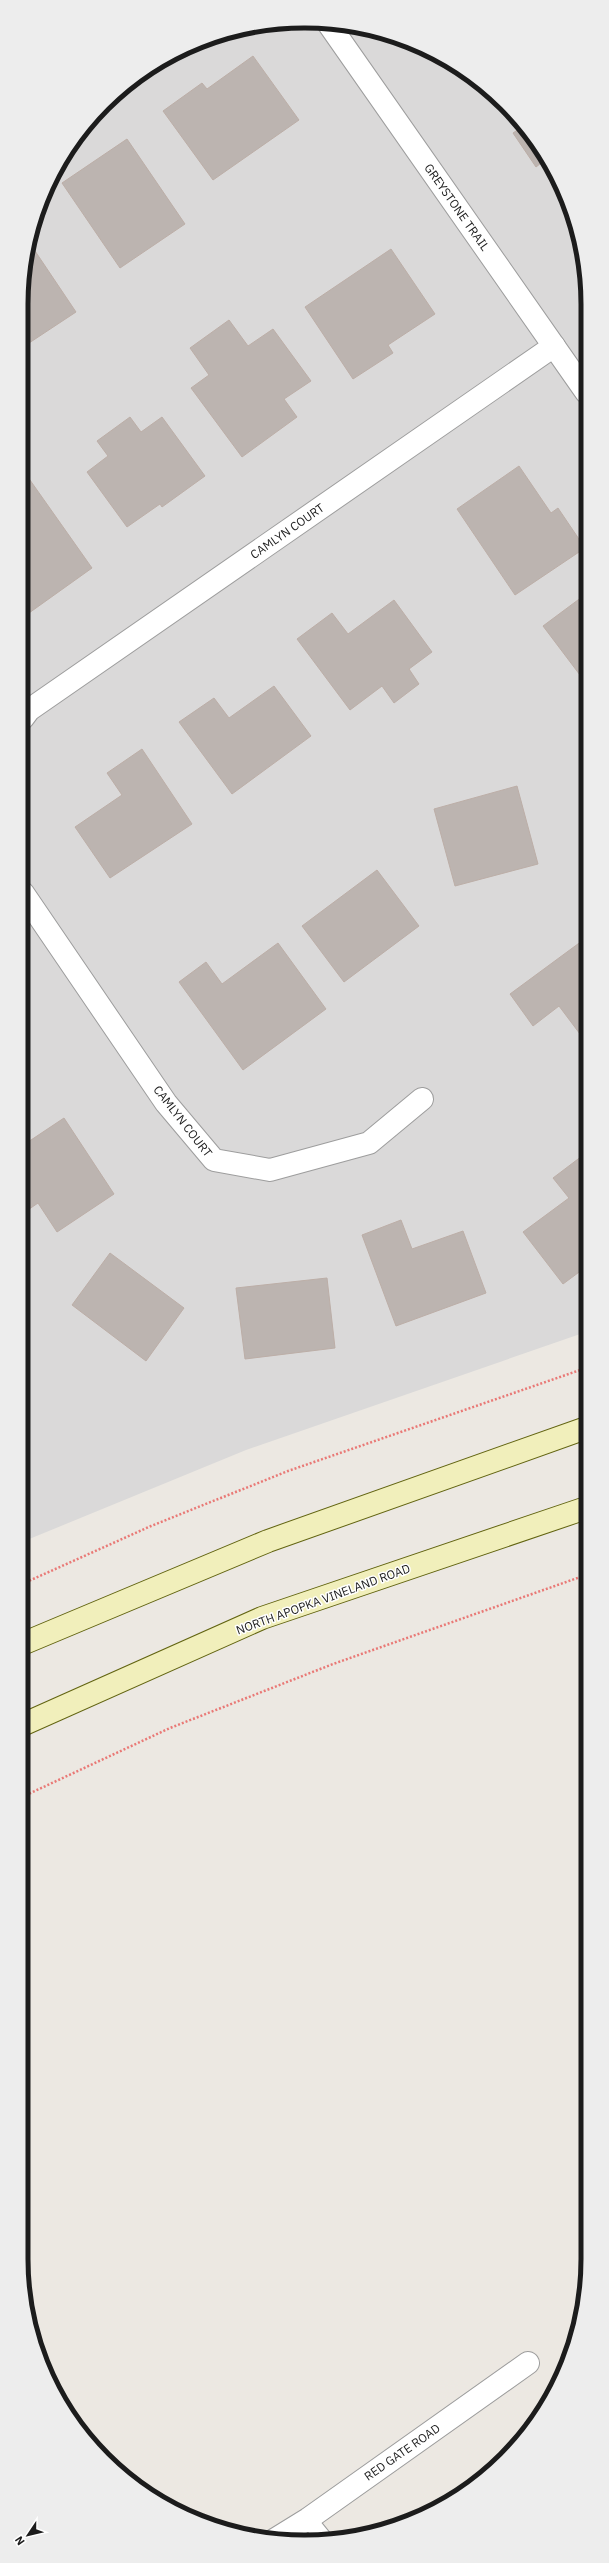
<svg xmlns="http://www.w3.org/2000/svg" width="609" height="2563" font-family="'IBM Plex Sans',sans-serif">
	<rect width="100%" height="100%" fill="#ece8e2"/>
	<!-- residential -->
	<path fill="#dad9d9" d="M286 22 342 23 430 50 505 104 559 179 586 268V1332L246 1450 22 1542 23 267 36 213 59 163 92 117 132 79 179 50 231 31Z"/>
	<!-- building -->
	<g fill="#bcb4b0" stroke="#bcaea7">
		<path d="M253 56 299 120 213 180 163 111 202 83 207 89Z"/>
		<path d="M522 127 545 160 536 167 513 133Z"/>
		<path d="M127 139 185 224 120 268 62 183Z"/>
		<path d="M29 242 76 312 23 347V267Z"/>
		<path d="M391 249 435 314 388 345 393 353 353 379 305 307Z"/>
		<path d="M229 320 248 346 273 329 311 381 284 399 297 417 242 457 191 388 209 375 190 348Z"/>
		<path d="M130 417 141 432 162 417 205 476 162 507 160 504 127 527 87 472 108 456 97 441Z"/>
		<path d="M519 466 551 513 558 508 585 548 515 595 457 509Z"/>
		<path d="M25 473 92 568 29 613 23 605V475Z"/>
		<path d="M586 594V683L543 626Z"/>
		<path d="M394 600 432 652 409 669 419 684 394 703 382 686 350 710 297 639 332 613 348 634Z"/>
		<path d="M274 686 311 736 232 794 179 722 214 698 229 718Z"/>
		<path d="M142 749 192 824 110 878 75 827 122 795 107 773Z"/>
		<path d="M517 786 538 864 455 886 434 809Z"/>
		<path d="M377 870 419 926 344 982 302 926Z"/>
		<path d="M586 938V1042L559 1006 533 1026 510 994Z"/>
		<path d="M278 943 326 1009 243 1070 179 982 206 962 222 984Z"/>
		<path d="M64 1118 114 1194 57 1232 38 1203 22 1214V1146Z"/>
		<path d="M586 1153V1267L563 1284 523 1232 569 1198 553 1178Z"/>
		<path d="M401 1220 412 1249 463 1231 486 1293 396 1326 362 1235Z"/>
		<path d="M110 1253 184 1308 146 1361 72 1305Z"/>
		<path d="M327 1278 335 1348 245 1359 236 1288Z"/>
	</g>
	<g fill="none" stroke-linecap="round" stroke-linejoin="round">
		<!-- lane casing -->
		<g stroke="#9d9d9d" stroke-width="18">
			<path id="lane" d="M308 2519 325 2540"/>
		</g>
		<!-- street casing -->
		<g stroke="#9d9d9d" stroke-width="24">
			<g id="street">
				<path d="M328 23 586 392"/>
				<path d="M23 718 29 710 554 346"/>
				<path d="M23 893 166 1103 214 1160 270 1170 369 1143 422 1099"/>
				<path d="M274 2540 308 2519 528 2363"/>
			</g>
		</g>
		<!-- secondary casing -->
		<g stroke="#626411" stroke-width="24">
			<g id="secondary">
				<path d="M22 1644 268 1541 586 1428"/>
				<path d="M22 1725 262 1618 586 1508"/>
			</g>
		</g>
		<!-- path -->
		<g stroke="#e97976" stroke-width="2.5" stroke-dasharray="2 2" stroke-linecap="butt">
			<path d="M22 1584 151 1526 288 1471 586 1368"/>
			<path d="M22 1797 170 1728 333 1664 586 1575"/>
		</g>
		<!-- lane -->
		<use href="#lane" stroke="#fff" stroke-width="16"/>
		<!-- street -->
		<use href="#street" stroke="#fff" stroke-width="22"/>
		<!-- secondary -->
		<use href="#secondary" stroke="#f1efbb" stroke-width="22"/>
	</g>
	<g text-anchor="middle" dominant-baseline="central" stroke-width="3" stroke-linejoin="round" paint-order="stroke">
		<!-- street labels -->
		<g font-size="12" fill="#1c1c1c" stroke="#fff">
			<text transform="translate(457 207) rotate(55)">GREYSTONE TRAIL</text>
			<text transform="translate(287 531) rotate(-35)">CAMLYN COURT</text>
			<text transform="translate(183 1121) rotate(52)">CAMLYN COURT</text>
			<text transform="translate(323 1599) rotate(-20)">NORTH APOPKA VINELAND ROAD</text>
			<text transform="translate(402 2452) rotate(-35)">RED GATE ROAD</text>
		</g>
	</g>
	<!-- crop -->
	<path d="M0 0H609V2563H0ZM304 28H305A276 276 0 0 1 581 304V2259A276 276 0 0 1 305 2535H304A276 276 0 0 1 28 2259V304A276 276 0 0 1 304 28Z" fill="#ededed" fill-rule="evenodd"/>
	<path fill="none" stroke="#1c1c1c" stroke-width="5" d="M304 28H305A276 276 0 0 1 581 304V2259A276 276 0 0 1 305 2535H304A276 276 0 0 1 28 2259V304A276 276 0 0 1 304 28Z"/>
	<!-- north arrow -->
	<g transform="translate(28 2535) rotate(235)" stroke="#ffffff" stroke-width="3" paint-order="stroke">
	<path d="M0-3L7 15L0 10L-7 15Z" fill="#1c1c1c"/>
	<text y="-6" font-size="11" font-weight="bold" text-anchor="middle" fill="#1c1c1c">N</text>
	</g>
</svg>
